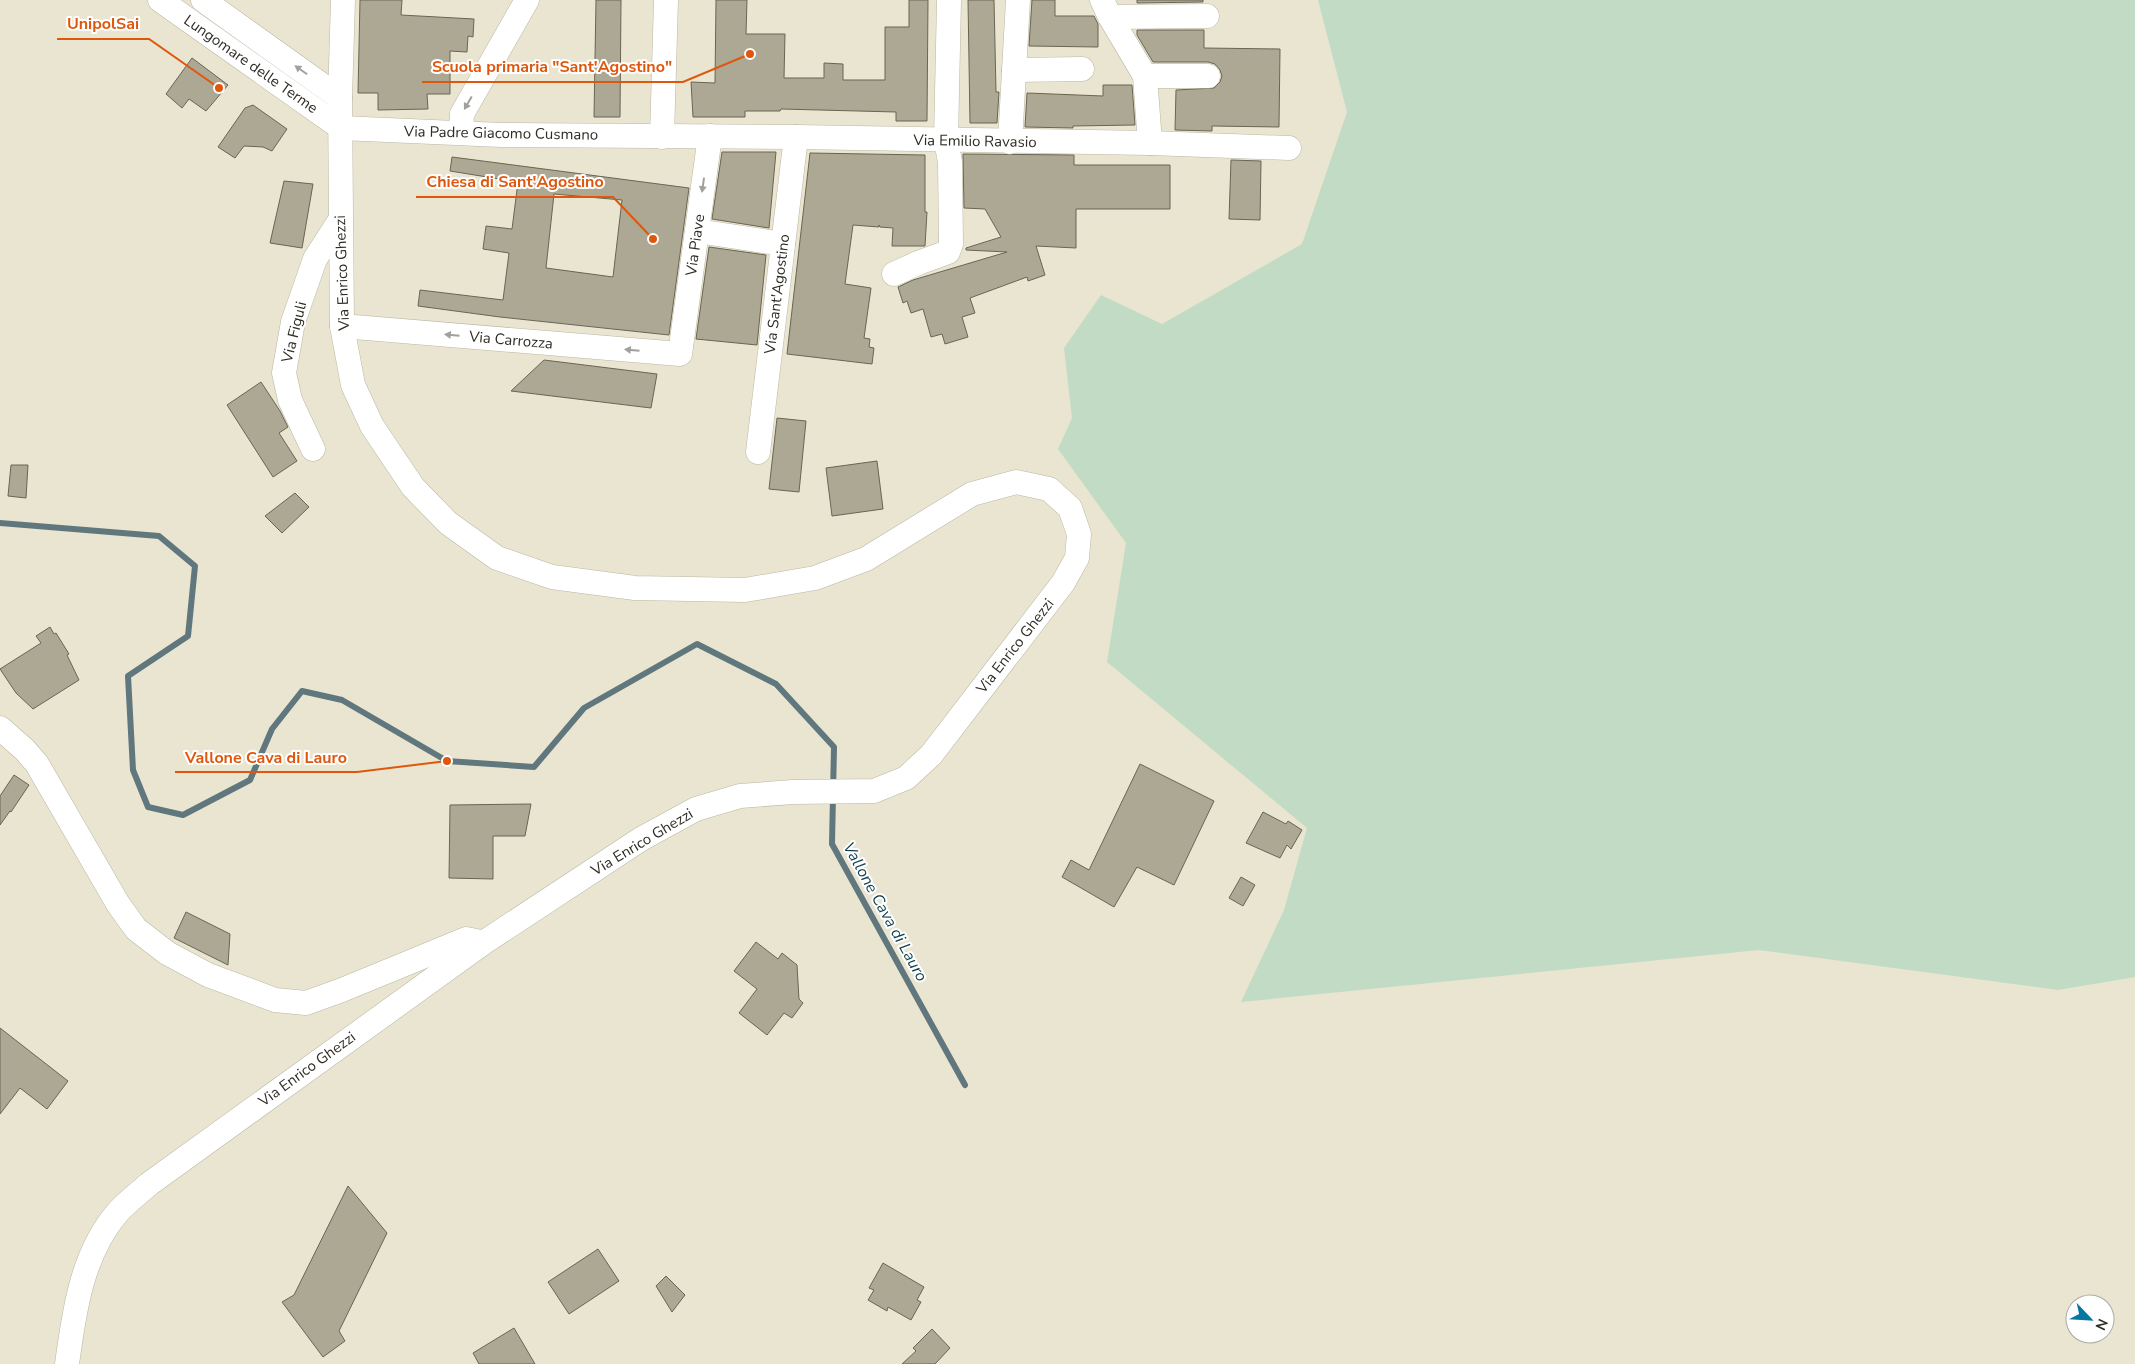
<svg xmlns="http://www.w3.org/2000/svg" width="2135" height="1364" font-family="'Nunito Sans',sans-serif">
	<rect width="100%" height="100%" fill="#e9e5d0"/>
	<!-- green -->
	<path fill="#c2dbc4" d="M1318 0H2135V977L2058 990 1759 950 1241 1002 1284 910 1307 828 1107 662 1126 543 1058 449 1072 418 1064 348 1101 295 1162 324 1302 244 1347 112Z"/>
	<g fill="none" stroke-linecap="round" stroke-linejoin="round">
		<!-- stream -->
		<path stroke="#60777e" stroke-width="6" d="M0 523 159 536 195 566 188 636 128 676 133 770 148 807 183 815 250 780 272 729 302 691 342 700 447 761 534 767 584 708 697 644 776 684 834 747 832 844 965 1085"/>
	</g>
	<!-- building -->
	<g fill="#aca894" stroke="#696553" fill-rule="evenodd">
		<path d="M360 0H402L401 15 474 19 473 37 468 36 467 52 450 51V94H427L428 109 378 110V93H358Z"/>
		<path d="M596 0H621L620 117H594Z"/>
		<path d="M716 0H747L746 34H785L784 78H824V63L843 64V80H885V27H909V0H928L927 121H896V112L781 109 780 111H745V117H693L691 82 715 83Z"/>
		<path d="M968 0H994L996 92H999L997 123H970Z"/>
		<path d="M1032 0H1055V16H1094L1098 24V47L1029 46Z"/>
		<path d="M1137 0H1203V2L1137 3Z"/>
		<path d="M1137 30H1204V48L1280 49 1279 127 1212 126V131L1175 130 1176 90 1214 88 1220 82 1222 76 1220 70 1215 64 1208 62H1153L1137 35Z"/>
		<path d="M192 58 228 85 206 111 189 99 182 108 166 94Z"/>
		<path d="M1103 85H1132L1135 125 1073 126V128L1025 127 1027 93 1103 96Z"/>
		<path d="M253 105 287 129 272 151 263 147 244 146 235 158 218 147 245 108Z"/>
		<path d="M722 152H776L769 228 712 219Z"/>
		<path d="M810 153 925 155V212H927L925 246H892L893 228 880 227 879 225V227L853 225 845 284 871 288 864 338 870 339 869 347 874 348 872 364 787 354Z"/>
		<path d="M963 154 1074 155V165H1170V209H1076V248L1036 246 1045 275 1028 281 1027 277 970 298 975 313 962 317 968 337 945 344 942 334 931 337 923 309 911 313 907 301 903 303 898 287 913 280 1007 252 966 250V248L1001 237 985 209 964 208Z"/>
		<path d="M452 157 689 188 669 335 500 317 418 306 420 290 503 300 509 253 483 249 486 226 512 229 518 182 450 171ZM554 194 622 200 613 277 546 268Z"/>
		<path d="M1231 160 1261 161 1260 220 1229 219Z"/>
		<path d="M284 181 313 184 302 248 270 243Z"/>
		<path d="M709 247 766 255 757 345 696 339Z"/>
		<path d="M544 360 657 374 651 408 511 391Z"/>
		<path d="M261 382 280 411 288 427 279 433 297 461 273 477 227 405Z"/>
		<path d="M777 418 806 421 799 492 769 489Z"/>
		<path d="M877 461 883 509 832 516 826 468Z"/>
		<path d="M11 465H28L26 498 8 496Z"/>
		<path d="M295 493 309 507 282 533 265 516Z"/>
		<path d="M50 627 54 634 56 633 69 654 67 655 79 680 33 709 16 693 0 669 41 643 36 636Z"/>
		<path d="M1140 764 1214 801 1174 885 1137 867 1114 907 1062 877 1071 860 1089 870Z"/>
		<path d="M14 775 29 785 11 812 10 811 0 825V796Z"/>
		<path d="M531 804 525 836H493V879L449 878 450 805Z"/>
		<path d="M1263 812 1286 824 1288 821 1302 830 1291 849 1287 845 1280 858 1246 843Z"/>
		<path d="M1241 877 1255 885 1243 906 1229 898Z"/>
		<path d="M186 912 230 934 228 965 174 938Z"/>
		<path d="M756 942 778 959 782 953 797 965 799 999 803 1003 792 1018 784 1013 767 1035 739 1013 757 989 734 971Z"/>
		<path d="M0 1028 68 1081 47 1109 20 1088 0 1114Z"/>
		<path d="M348 1186 387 1233 339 1331 345 1341 323 1357 282 1302 294 1295Z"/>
		<path d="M598 1249 619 1281 569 1314 548 1282Z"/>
		<path d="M883 1263 924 1287 917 1300 921 1302 911 1320 888 1307 887 1311 868 1300 874 1290 869 1288Z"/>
		<path d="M666 1276 685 1295 672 1312 656 1286Z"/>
		<path d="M514 1328 535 1364H479L473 1353Z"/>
		<path d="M932 1329 950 1348 935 1364H902L916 1351 913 1348Z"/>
	</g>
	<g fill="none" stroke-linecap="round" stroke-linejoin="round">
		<!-- minor casing -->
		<g stroke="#bbb7a3" stroke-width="25">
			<g id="minor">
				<path d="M160 0 341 128"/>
				<path d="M203 0 340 98"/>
				<path d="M1102 0 1110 17 1145 76 1150 143"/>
				<path d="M1110 17 1207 16"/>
				<path d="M1014 70 1082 69"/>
				<path d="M1145 76H1208"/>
				<path d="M341 128 501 135 796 137 1150 143 1289 148"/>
				<path d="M461 133 462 114 527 0"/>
				<path d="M662 137 666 0"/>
				<path d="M1010 142 1018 0"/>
				<path d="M697 231 783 244"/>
				<path d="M894 274 918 263 948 252 951 244 950 162 946 140 949 0"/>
				<path d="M342 326 680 354 710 136"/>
				<path d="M313 449 290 400 284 373 293 322 315 259 340 220"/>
				<path d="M758 452 796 137"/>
				<path d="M0 728 25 750 37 764 118 904 136 929 167 953 208 975 275 1000 306 1003 342 990 466 939 481 942"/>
				<path d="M67 1364C74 1312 82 1253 118 1212 127 1202 139 1193 149 1184L483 943 641 839 696 809 740 796 793 792 874 791 906 778 931 755 1063 583 1077 558 1079 534 1070 508 1049 489 1016 482 972 494 866 559 815 578 745 590 635 588 552 577 497 558 448 523 413 487 372 426 353 385 342 326 340 98 343 0"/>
			</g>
		</g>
		<!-- minor -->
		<use href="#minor" stroke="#fff" stroke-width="24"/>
	</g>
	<!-- one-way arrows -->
	<defs><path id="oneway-solid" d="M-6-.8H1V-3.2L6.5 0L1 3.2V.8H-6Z" transform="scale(1.25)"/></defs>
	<g fill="#a1a09c">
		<use href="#oneway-solid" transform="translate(301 70) rotate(-145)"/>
		<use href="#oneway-solid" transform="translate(468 103) rotate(120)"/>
		<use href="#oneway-solid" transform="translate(703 185) rotate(98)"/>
		<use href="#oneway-solid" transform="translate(452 335) rotate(-175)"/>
		<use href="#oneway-solid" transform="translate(632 350) rotate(-175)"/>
	</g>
	<g text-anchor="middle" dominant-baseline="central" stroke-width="4" stroke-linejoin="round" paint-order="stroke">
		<!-- street labels -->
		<g font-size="15" fill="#2e2c24" stroke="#fff">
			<text transform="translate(251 64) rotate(35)">Lungomare delle Terme</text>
			<text transform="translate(501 133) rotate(1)">Via Padre Giacomo Cusmano</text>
			<text transform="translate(975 141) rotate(1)">Via Emilio Ravasio</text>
			<text transform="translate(695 245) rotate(-82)">Via Piave</text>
			<text transform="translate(342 273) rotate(-92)">Via Enrico Ghezzi</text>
			<text transform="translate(777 294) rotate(-83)">Via Sant'Agostino</text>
			<text transform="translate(294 332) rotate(-76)">Via Figuli</text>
			<text transform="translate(511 340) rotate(5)">Via Carrozza</text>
			<text transform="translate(1015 646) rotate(-52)">Via Enrico Ghezzi</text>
			<text transform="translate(642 842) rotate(-31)">Via Enrico Ghezzi</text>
			<text transform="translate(307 1069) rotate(-36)">Via Enrico Ghezzi</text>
		</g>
		<!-- water labels -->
		<g font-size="16" font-style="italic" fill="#0c3e4e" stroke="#fff">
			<text transform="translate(885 912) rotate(61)">Vallone Cava di Lauro</text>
		</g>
	</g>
	<!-- callouts -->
	<path fill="none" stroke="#df570d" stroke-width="2" d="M219 88L149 39H57M750 54L683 82H422M653 239L613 197H416M447 761L357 772H175"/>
	<g fill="#df570d" stroke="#fff" stroke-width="2">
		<circle cx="219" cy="88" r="5"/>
		<circle cx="750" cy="54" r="5"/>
		<circle cx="653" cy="239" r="5"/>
		<circle cx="447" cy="761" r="5"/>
	</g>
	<g font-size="16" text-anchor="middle" font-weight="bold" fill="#df570d" stroke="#fff" stroke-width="4" stroke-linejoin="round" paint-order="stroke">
		<text x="103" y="29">UnipolSai</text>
		<text x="552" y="72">Scuola primaria "Sant'Agostino"</text>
		<text x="515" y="187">Chiesa di Sant'Agostino</text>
		<text x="266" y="763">Vallone Cava di Lauro</text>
	</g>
	<!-- north arrow -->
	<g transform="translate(2090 1319) rotate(115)"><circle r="24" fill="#ffffff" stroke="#ababa7"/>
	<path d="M0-4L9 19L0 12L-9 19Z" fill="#0677a1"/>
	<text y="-8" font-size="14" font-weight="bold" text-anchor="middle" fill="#2e2c24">N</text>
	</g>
</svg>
